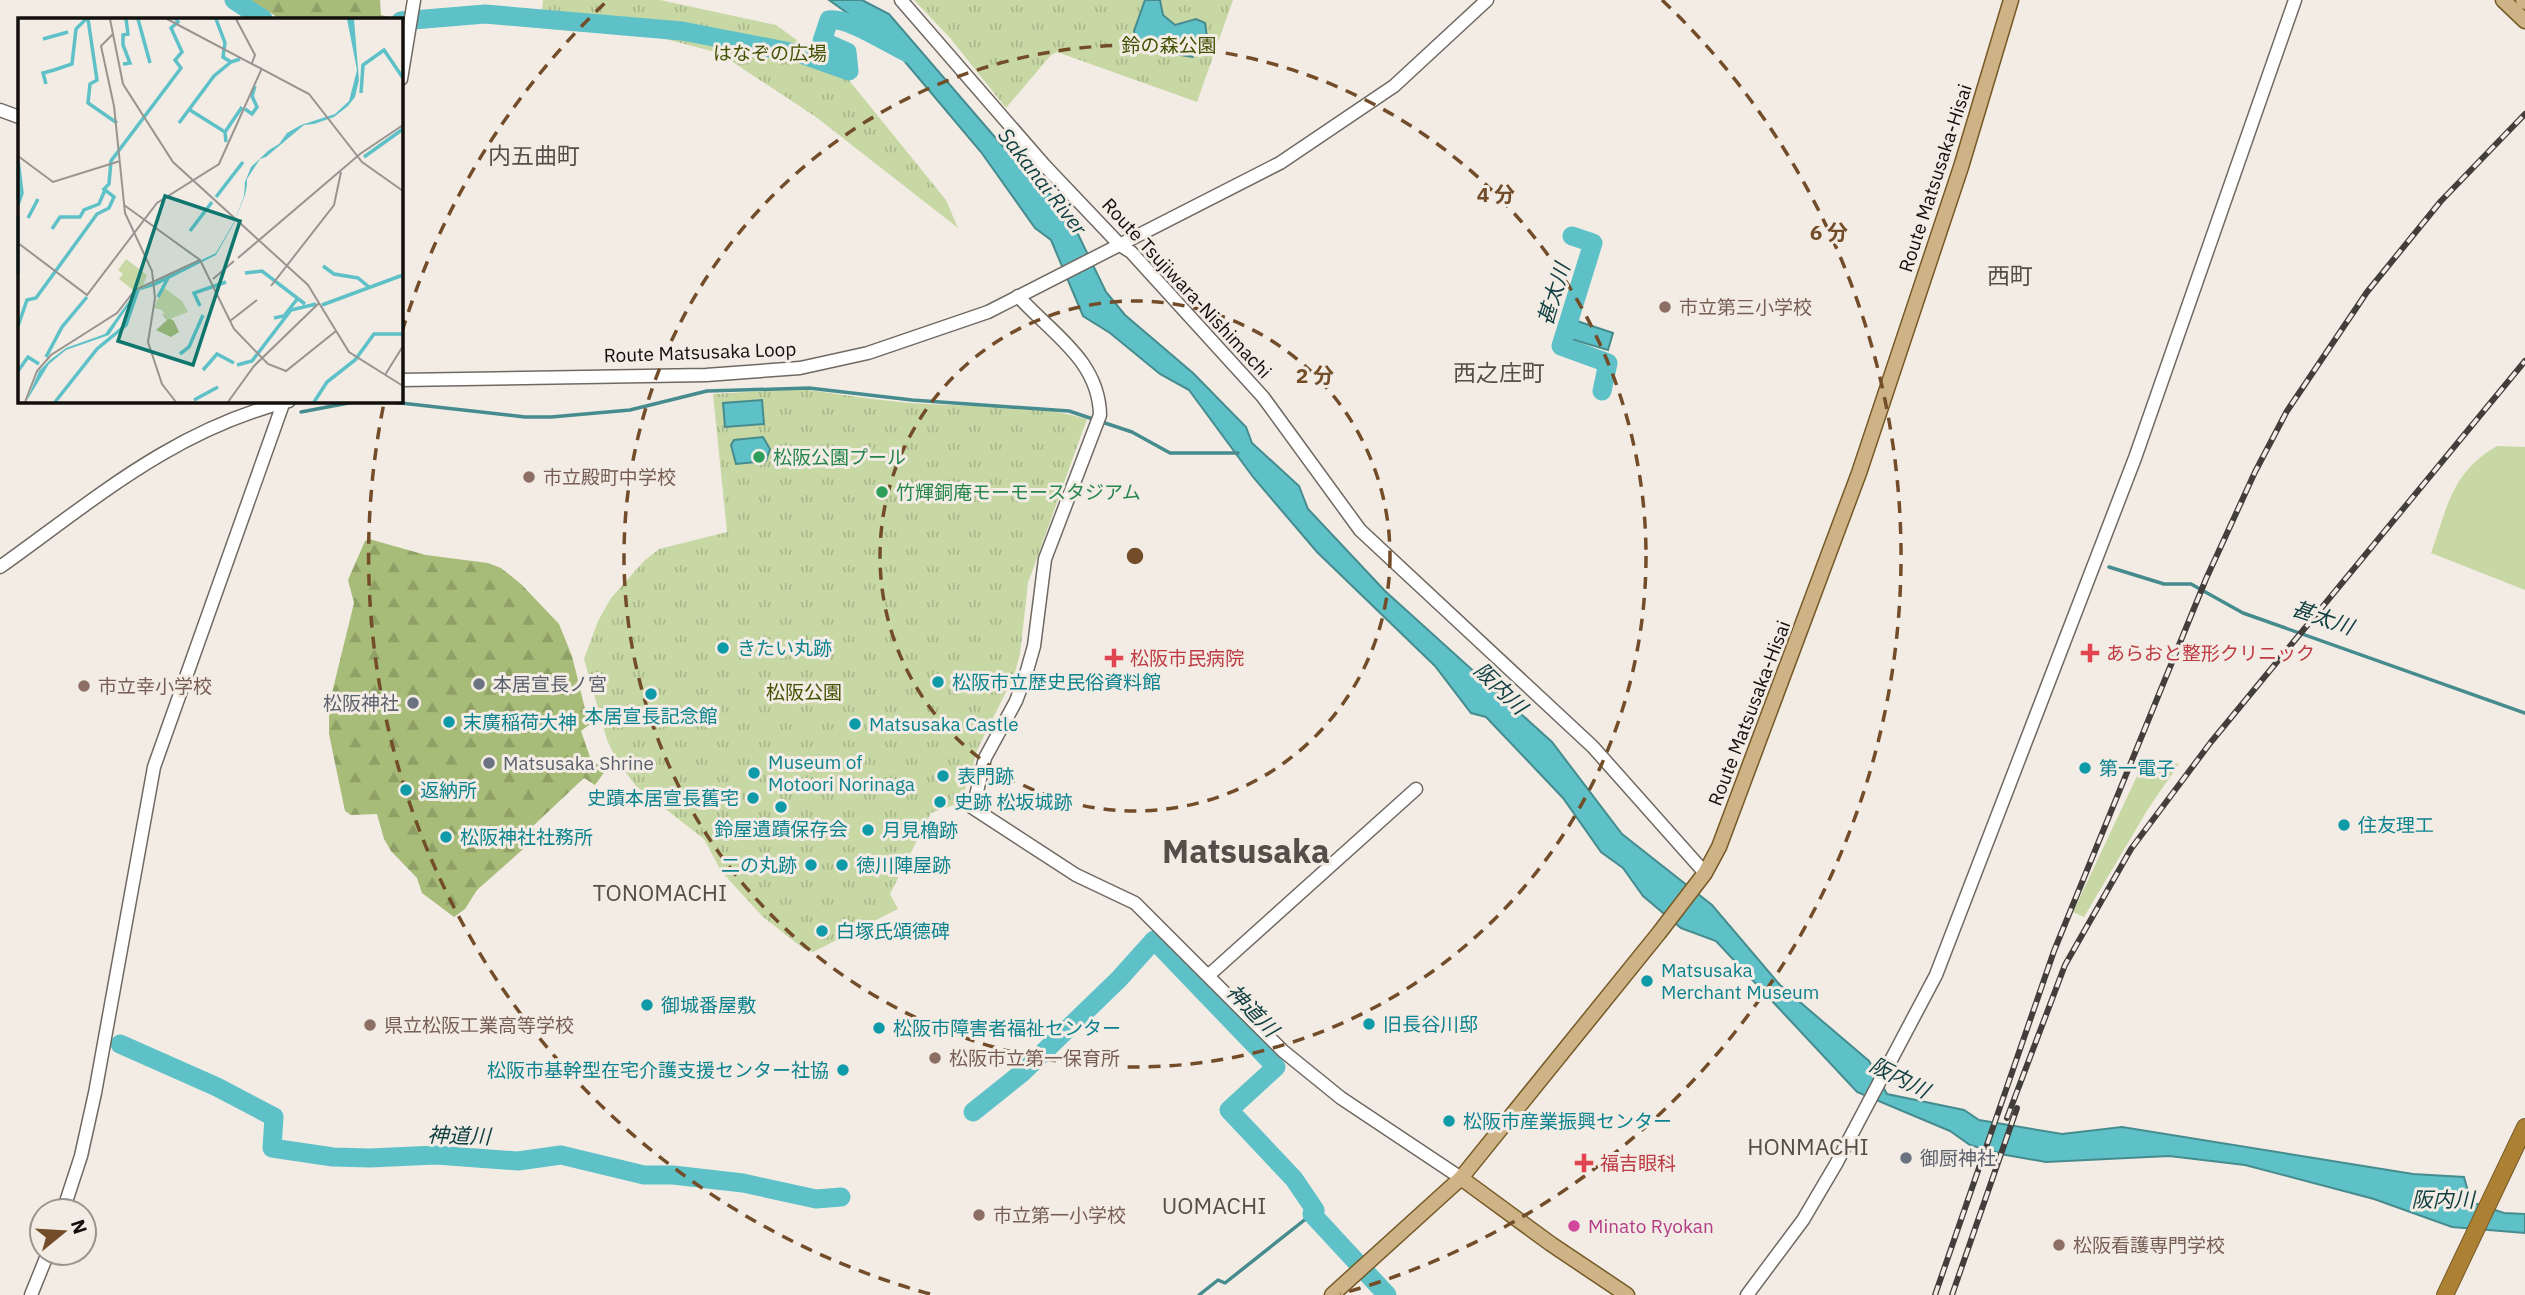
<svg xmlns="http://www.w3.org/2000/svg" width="2525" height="1295" font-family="'IBM Plex Sans','Noto Sans JP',sans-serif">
	<defs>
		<pattern id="forest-firs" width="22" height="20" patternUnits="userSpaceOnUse" patternTransform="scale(1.75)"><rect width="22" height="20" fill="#a7bc78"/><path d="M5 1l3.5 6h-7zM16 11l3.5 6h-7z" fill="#8fa067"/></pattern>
		<pattern id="park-tufts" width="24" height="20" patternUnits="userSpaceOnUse" patternTransform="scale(1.75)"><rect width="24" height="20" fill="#c7d8a5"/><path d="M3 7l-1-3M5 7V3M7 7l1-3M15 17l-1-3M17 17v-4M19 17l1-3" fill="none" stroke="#aab88d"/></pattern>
	</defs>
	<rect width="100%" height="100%" fill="#f3ece5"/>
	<!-- green -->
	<g fill="#c7d8a5">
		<path d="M2497 446 2525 447V590L2431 553C2448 506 2451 473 2497 446Z"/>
		<path d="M2145 759 2179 764 2148 809 2084 917 2073 912Z"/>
	</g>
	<!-- forest -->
	<g fill="url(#forest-firs)">
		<path d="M251 0H380L381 15 397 19H280Z"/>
		<path d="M369 539 426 555 488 563 501 568 521 584 559 624 572 656 589 725 581 731 591 760 606 770 595 785 584 778 533 826 538 836 477 890 465 909 454 917 422 893 417 878 391 851 384 839 377 814 351 815 345 811 329 734V705L354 603 348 580 365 541Z"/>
	</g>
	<!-- park -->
	<g fill="url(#park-tufts)">
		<path d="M543 0H660L776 25 844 74 946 200 958 228 816 117 719 53 654 36 548 29 541 23Z"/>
		<path d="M914 0H1233L1197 102 1057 52 1051 55 1006 108 950 38Z"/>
		<path d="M800 389C842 394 885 402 927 404 981 407 1035 404 1087 419L1028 583 1020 654 1014 676 977 750 970 779 957 804 931 813 890 894 898 909 813 952 804 949 762 916 721 871 704 839 636 786 617 761 607 740 584 659 598 621 611 598 644 561 659 549 727 532 713 394Z"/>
	</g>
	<!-- water -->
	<g fill="#5dc1c7" stroke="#468c8f" stroke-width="2">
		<path d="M829 0H862L889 14 1006 150 1058 202 1076 230 1106 292 1125 315 1193 373 1246 427 1252 443 1299 486 1308 509 1385 591 1552 742 1622 834 1712 905 1780 985 1869 1061 1887 1094 1964 1110 1979 1120 2062 1134 2122 1127 2413 1174 2464 1177 2471 1202 2504 1213 2525 1214V1233L2452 1227 2374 1199 2245 1165 2169 1156 2046 1162 2006 1155 1970 1145 1950 1131 1857 1092 1716 941 1681 928 1643 896 1623 868 1601 852 1563 798 1486 717 1471 713 1435 666 1317 552 1253 477 1189 390 1160 374 1110 333 1083 316 1051 240 1035 228 981 152 901 57 871 30Z"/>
		<path d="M1145 0H1160L1163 15 1175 25 1196 19 1205 23 1207 37 1193 57 1161 52 1137 42 1134 31Z"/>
		<path d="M1577 321 1613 333 1608 350 1571 339Z"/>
		<path d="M762 400 764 424 725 427 723 403Z"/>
		<path d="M763 437 770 449 766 461 736 464 731 445 734 440Z"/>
	</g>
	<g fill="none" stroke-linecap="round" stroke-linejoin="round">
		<!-- stream -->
		<g stroke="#468c8f" stroke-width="3.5">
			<path d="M383 401 525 417H551L630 410 707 391 809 388 912 400 1069 411 1132 432 1170 453H1238"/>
			<path d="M301 412 359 401"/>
			<path d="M2109 567 2164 584H2191L2243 613 2525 713"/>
			<path d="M1199 1295 1218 1280 1225 1283 1312 1214"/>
		</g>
		<!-- river -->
		<g stroke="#5dc1c7" stroke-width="19">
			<path d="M234 0 263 19"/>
			<path d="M401 21 485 14 682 31 801 54 849 71 847 52 822 41 829 20C849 17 886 43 908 53"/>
			<path d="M1572 236 1593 243 1561 346 1608 363 1602 391"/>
			<path d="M120 1044 217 1087 274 1117 272 1148 333 1157 370 1158 436 1155 518 1161 561 1155 644 1175H673L743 1183 816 1199 841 1197"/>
			<path d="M973 1112 1023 1072 1119 979 1154 940 1276 1067 1229 1110 1294 1179 1315 1210 1312 1214 1387 1295"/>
		</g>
		<!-- secondary casing -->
		<g stroke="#6f6962" stroke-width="15">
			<g id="secondary">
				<path d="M901 0 1045 166 1120 245 1131 252 1263 397 1360 530 1593 747 1705 873"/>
				<path d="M401 79 414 0"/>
				<path d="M0 110 19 117"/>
				<path d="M1018 296C1051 333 1099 360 1100 415L1045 559 1034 646 1026 674 1016 701 985 758 973 808 1076 875 1135 903 1283 1051 1341 1098 1461 1178"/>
				<path d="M401 380 706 375 800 368 868 353 988 312 1280 163 1394 86 1487 0"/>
				<path d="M0 567C94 500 173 430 289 401"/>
				<path d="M1209 975 1416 789"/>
				<path d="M63 1211 81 1156 95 1093 154 767 284 401"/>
				<path d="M31 1295 48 1253"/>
				<path d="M1747 1295 1803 1220 1836 1164 1936 975 2135 458 2295 0"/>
			</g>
		</g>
		<!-- primary casing -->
		<g stroke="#765926" stroke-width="17">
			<g id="primary">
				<path d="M2503 0 2525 21"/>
				<path d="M2523 0 2525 2"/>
				<path d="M1461 1178 1551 1244 1627 1295"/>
				<path d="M1332 1295 1461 1178 1659 933 1705 873 1719 847 1859 473 1961 167 2011 0"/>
			</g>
		</g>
		<!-- highway casing -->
		<g stroke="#765926" stroke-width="18">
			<path id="highway" d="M2445 1295 2525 1127"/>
		</g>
		<!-- secondary -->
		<use href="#secondary" stroke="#fff" stroke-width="12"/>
		<!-- primary -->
		<use href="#primary" stroke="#cdb385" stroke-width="14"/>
		<!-- highway -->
		<use href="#highway" stroke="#ac8134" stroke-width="16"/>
		<!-- rail casing -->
		<g stroke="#423e3b" stroke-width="6">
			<g id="rail">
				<path d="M2007 1118 2065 965 2131 849 2211 742 2525 361"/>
				<path d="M1935 1295 2054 951 2206 579 2255 472 2287 411 2367 292 2441 201 2525 114"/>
				<path d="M1952 1295 2017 1108"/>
			</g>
		</g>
		<!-- rail -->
		<use href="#rail" stroke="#f3ece5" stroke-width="3.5" stroke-dasharray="10" stroke-linecap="butt"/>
	</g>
	<!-- distance rings -->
	<g fill="none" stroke="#734d29" stroke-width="3.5" stroke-dasharray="12 9">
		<circle cx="1135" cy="556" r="255"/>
		<circle cx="1135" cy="556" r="511"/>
		<path d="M930 1294A766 766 0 0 1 384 403M402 332A766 766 0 0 1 608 0M1662 0A766 766 0 0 1 1340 1294"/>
	</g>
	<!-- markers -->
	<g fill="#8d6e63" stroke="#f3ece5" stroke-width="2.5">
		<circle cx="1665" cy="307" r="7"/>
		<circle cx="529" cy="477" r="7"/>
		<circle cx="84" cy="686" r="7"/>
		<circle cx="370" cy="1025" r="7"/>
		<circle cx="935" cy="1058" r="7"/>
		<circle cx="979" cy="1215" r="7"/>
		<circle cx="2059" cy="1245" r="7"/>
	</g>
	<g fill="#2e9e5b" stroke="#f3ece5" stroke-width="2.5">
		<circle cx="759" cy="457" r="7"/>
		<circle cx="882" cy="492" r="7"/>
	</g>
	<g fill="#0f9aa8" stroke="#f3ece5" stroke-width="2.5">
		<circle cx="723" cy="648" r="7"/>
		<circle cx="938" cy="682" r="7"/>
		<circle cx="651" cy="694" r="7"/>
		<circle cx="449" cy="722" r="7"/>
		<circle cx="855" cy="724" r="7"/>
		<circle cx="2085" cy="768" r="7"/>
		<circle cx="754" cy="773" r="7"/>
		<circle cx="943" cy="776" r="7"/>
		<circle cx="406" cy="790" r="7"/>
		<circle cx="753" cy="798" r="7"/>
		<circle cx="940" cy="802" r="7"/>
		<circle cx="781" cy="807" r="7"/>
		<circle cx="2344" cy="825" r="7"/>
		<circle cx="868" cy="830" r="7"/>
		<circle cx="446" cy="837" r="7"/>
		<circle cx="811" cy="865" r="7"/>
		<circle cx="842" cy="865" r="7"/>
		<circle cx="822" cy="931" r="7"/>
		<circle cx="1647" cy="981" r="7"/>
		<circle cx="647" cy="1005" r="7"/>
		<circle cx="1369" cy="1024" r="7"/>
		<circle cx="879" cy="1028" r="7"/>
		<circle cx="843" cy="1070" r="7"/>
		<circle cx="1449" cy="1121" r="7"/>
	</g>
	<g fill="#e0444e" stroke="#f3ece5" stroke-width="2.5">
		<path d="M2086.5 642.5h7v7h7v7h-7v7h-7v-7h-7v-7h7z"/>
		<path d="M1110.5 647.5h7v7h7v7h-7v7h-7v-7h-7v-7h7z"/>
		<path d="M1580.5 1152.5h7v7h7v7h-7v7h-7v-7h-7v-7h7z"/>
	</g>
	<g fill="#6b7280" stroke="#f3ece5" stroke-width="2.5">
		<circle cx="479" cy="684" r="7"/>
		<circle cx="413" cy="703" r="7"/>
		<circle cx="489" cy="763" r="7"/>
		<circle cx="1906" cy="1158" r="7"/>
	</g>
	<circle fill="#d1479c" stroke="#f3ece5" stroke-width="2.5" cx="1574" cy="1226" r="7"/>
	<g text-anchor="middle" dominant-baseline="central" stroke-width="6" stroke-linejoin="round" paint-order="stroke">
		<!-- park labels -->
		<g font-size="19" fill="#415202" stroke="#f3ece5">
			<text x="1169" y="45">鈴の森公園</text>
			<text x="770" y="53">はなぞの広場</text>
			<text x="804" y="692">松阪公園</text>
		</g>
		<!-- street labels -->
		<g font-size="19" fill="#120f0d" stroke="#f3ece5">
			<text transform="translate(1935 178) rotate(-72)">Route Matsusaka-Hisai</text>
			<text transform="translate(1187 288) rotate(47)">Route Tsujiwara-Nishimachi</text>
			<text transform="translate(700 352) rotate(-2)">Route Matsusaka Loop</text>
			<text transform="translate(1749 713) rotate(-69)">Route Matsusaka-Hisai</text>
		</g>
		<!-- education labels -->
		<g font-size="19" fill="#785e54" stroke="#f3ece5" text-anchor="start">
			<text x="1679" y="307">市立第三小学校</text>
			<text x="543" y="477">市立殿町中学校</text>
			<text x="98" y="686">市立幸小学校</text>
			<text x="384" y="1025">県立松阪工業高等学校</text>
			<text x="949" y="1058">松阪市立第一保育所</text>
			<text x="993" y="1215">市立第一小学校</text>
			<text x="2073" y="1245">松阪看護専門学校</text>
		</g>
		<!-- leisure labels -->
		<g font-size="19" fill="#27864d" stroke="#f3ece5" text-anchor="start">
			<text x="773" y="457">松阪公園プール</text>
			<text x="896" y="492">竹輝銅庵モーモースタジアム</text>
		</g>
		<!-- culture labels -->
		<g font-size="19" fill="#0d838f" stroke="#f3ece5" text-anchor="start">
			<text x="737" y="648">きたい丸跡</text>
			<text x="952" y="682">松阪市立歴史民俗資料館</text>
			<text x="651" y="716" text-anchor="middle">本居宣長記念館</text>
			<text x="463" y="722">末廣稲荷大神</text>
			<text x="869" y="724">Matsusaka Castle</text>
			<text x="768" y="762">Museum of<tspan x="768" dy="22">Motoori Norinaga</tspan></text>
			<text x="2099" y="768">第一電子</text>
			<text x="957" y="776">表門跡</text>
			<text x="420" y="790">返納所</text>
			<text x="739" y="798" text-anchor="end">史蹟本居宣長舊宅</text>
			<text x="954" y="802">史跡 松坂城跡</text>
			<text x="2358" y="825">住友理工</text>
			<text x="781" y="829" text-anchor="middle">鈴屋遺蹟保存会</text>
			<text x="882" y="830">月見櫓跡</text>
			<text x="460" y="837">松阪神社社務所</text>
			<text x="797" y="865" text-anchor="end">二の丸跡</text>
			<text x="856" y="865">徳川陣屋跡</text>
			<text x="836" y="931">白塚氏頌德碑</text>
			<text x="1661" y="970">Matsusaka<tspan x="1661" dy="22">Merchant Museum</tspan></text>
			<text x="661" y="1005">御城番屋敷</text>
			<text x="1383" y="1024">旧長谷川邸</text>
			<text x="893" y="1028">松阪市障害者福祉センター</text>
			<text x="829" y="1070" text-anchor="end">松阪市基幹型在宅介護支援センター社協</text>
			<text x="1463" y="1121">松阪市産業振興センター</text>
		</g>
		<!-- health labels -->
		<g font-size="19" fill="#be3a42" stroke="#f3ece5" text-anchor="start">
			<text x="2106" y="653">あらおと整形クリニック</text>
			<text x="1130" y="658">松阪市民病院</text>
			<text x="1600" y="1163">福吉眼科</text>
		</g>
		<!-- worship labels -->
		<g font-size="19" fill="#5b616d" stroke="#f3ece5" text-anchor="start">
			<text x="493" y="684">本居宣長ノ宮</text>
			<text x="399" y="703" text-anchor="end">松阪神社</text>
			<text x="503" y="763">Matsusaka Shrine</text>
			<text x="1920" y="1158">御厨神社</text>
		</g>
		<!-- hotel labels -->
		<g font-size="19" fill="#b23c85" stroke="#f3ece5" text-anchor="start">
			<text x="1588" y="1226">Minato Ryokan</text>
		</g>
		<!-- water labels -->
		<g font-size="21" font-style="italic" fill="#103f42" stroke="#f3ece5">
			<text transform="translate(1043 181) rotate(52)">Sakanai River</text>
			<text transform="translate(1553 294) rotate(-73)">甚太川</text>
			<text transform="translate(2323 617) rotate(19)">甚太川</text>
			<text transform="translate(1501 688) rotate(44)">阪内川</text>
			<text transform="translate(1253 1010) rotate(46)">神道川</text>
			<text transform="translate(1900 1077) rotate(27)">阪内川</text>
			<text transform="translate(459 1135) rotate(2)">神道川</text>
			<text x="2443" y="1199">阪内川</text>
		</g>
		<!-- quarter labels -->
		<g font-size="23" fill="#544e48" stroke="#f3ece5">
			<text x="534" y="155">内五曲町</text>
			<text x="2010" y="275">西町</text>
			<text x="1499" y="372">西之庄町</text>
			<text x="660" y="892">TONOMACHI</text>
			<text x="1808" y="1146">HONMACHI</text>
			<text x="1214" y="1205">UOMACHI</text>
		</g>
		<!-- town labels -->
		<g font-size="33" font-weight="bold" fill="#544e48" stroke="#f3ece5">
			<text x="1246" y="850">Matsusaka</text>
		</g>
	</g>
	<!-- overview -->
	<g transform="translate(18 18)">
		<rect width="385" height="385" fill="#f3ece5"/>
		<path d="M144 296 156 303 161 314 153 319 138 312 149 302Z" fill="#a7bc78"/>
		<path d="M108 241 129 257 125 268 115 272 101 261 105 256 100 252ZM145 269 164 283 170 294 149 302 144 292 136 290Z" fill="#c7d8a5"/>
		<path d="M329 1H336L341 62 337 79 330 88 316 99 296 106 286 107 248 139 242 141 229 161V167L227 177 216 205 198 237 139 267 120 273 91 317 48 332 31 346 8 384 21 353 32 342 48 330 87 316 118 273 198 235 217 202 226 178 227 164 233 149 251 132 261 126 269 115 283 107 317 96 331 83 339 52Z" fill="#5dc1c7"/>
		<path fill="none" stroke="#5dc1c7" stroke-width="3.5" d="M70 1 79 62 72 66 70 85 99 105M120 1 132 45M198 1 207 25 205 39 213 44 222 41M25 21 50 14M105 46 112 45 105 27V17L110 16 108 1M36 52 54 46 58 11 68 1M28 66 25 55 36 52M343 75 345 47 366 32 385 60M227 91 234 96 239 89 234 78 237 68M172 92 207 114 208 124M161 105 196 58 213 44M207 114 224 89M346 139 385 111M0 142 4 175 0 187M0 149V182M198 179 225 144M0 198V256M10 200 20 181M34 211 42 199H62L66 192 81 186 87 172M172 213 194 184M305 248 316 256 340 260 352 270M227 255 244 253 287 286M140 279 150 260M304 287 385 257M182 288 176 275 208 264M256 300 266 298 280 280M0 308 9 282 18 280 79 196 91 190 96 179 86 171 91 166 93 143 163 50 157 42 164 34 153 10 160 4 158 1M162 336 171 329 185 297M28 339 44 309 69 279M219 347 234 343 273 292 298 286M185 352 199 336 216 345M0 353 10 339 21 346M176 382 200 369M37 384 79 331 108 307 120 272M296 384 309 364 337 342 356 316H385"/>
		<path fill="none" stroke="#99948f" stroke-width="2" d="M92 1 105 66 155 144 290 267 301 285 236 348 210 384M149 1 291 76 344 144 385 173M218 1 237 37 234 45M95 16 83 28 96 88 107 195 134 253 137 280 130 324 144 366 158 384M0 138 35 164 102 143M106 187 182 242 216 311 250 346 268 353 318 313M0 225 69 277 139 185 201 146 244 50M220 240 342 136 385 107M195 261 216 243M253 268 316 187 323 154M301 285 331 334 385 368M212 303 239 282M367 357 385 328M7 384 19 353 33 337 99 295 117 272 182 242"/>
		<path fill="#0f766e" fill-opacity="0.15" stroke="#0f766e" stroke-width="3.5" d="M147 178 222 203 175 347 100 323Z"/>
		<rect width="385" height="385" fill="none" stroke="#120f0d" stroke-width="3.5"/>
	</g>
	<circle cx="1135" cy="556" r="10" fill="#734d29" stroke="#f3ece5" stroke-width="3.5"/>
	<g font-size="21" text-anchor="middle" font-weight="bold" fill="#734d29" stroke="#f3ece5" stroke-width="6" stroke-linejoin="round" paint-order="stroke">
		<text x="1496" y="202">4 分</text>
		<text x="1829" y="240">6 分</text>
		<text x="1315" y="383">2 分</text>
	</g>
	<!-- north arrow -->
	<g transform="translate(63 1232) rotate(72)"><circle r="33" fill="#f3ece5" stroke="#99948f" stroke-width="2"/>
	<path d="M0-5L12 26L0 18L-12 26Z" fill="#734d29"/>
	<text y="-10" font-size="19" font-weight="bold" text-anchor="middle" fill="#120f0d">N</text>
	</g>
</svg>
